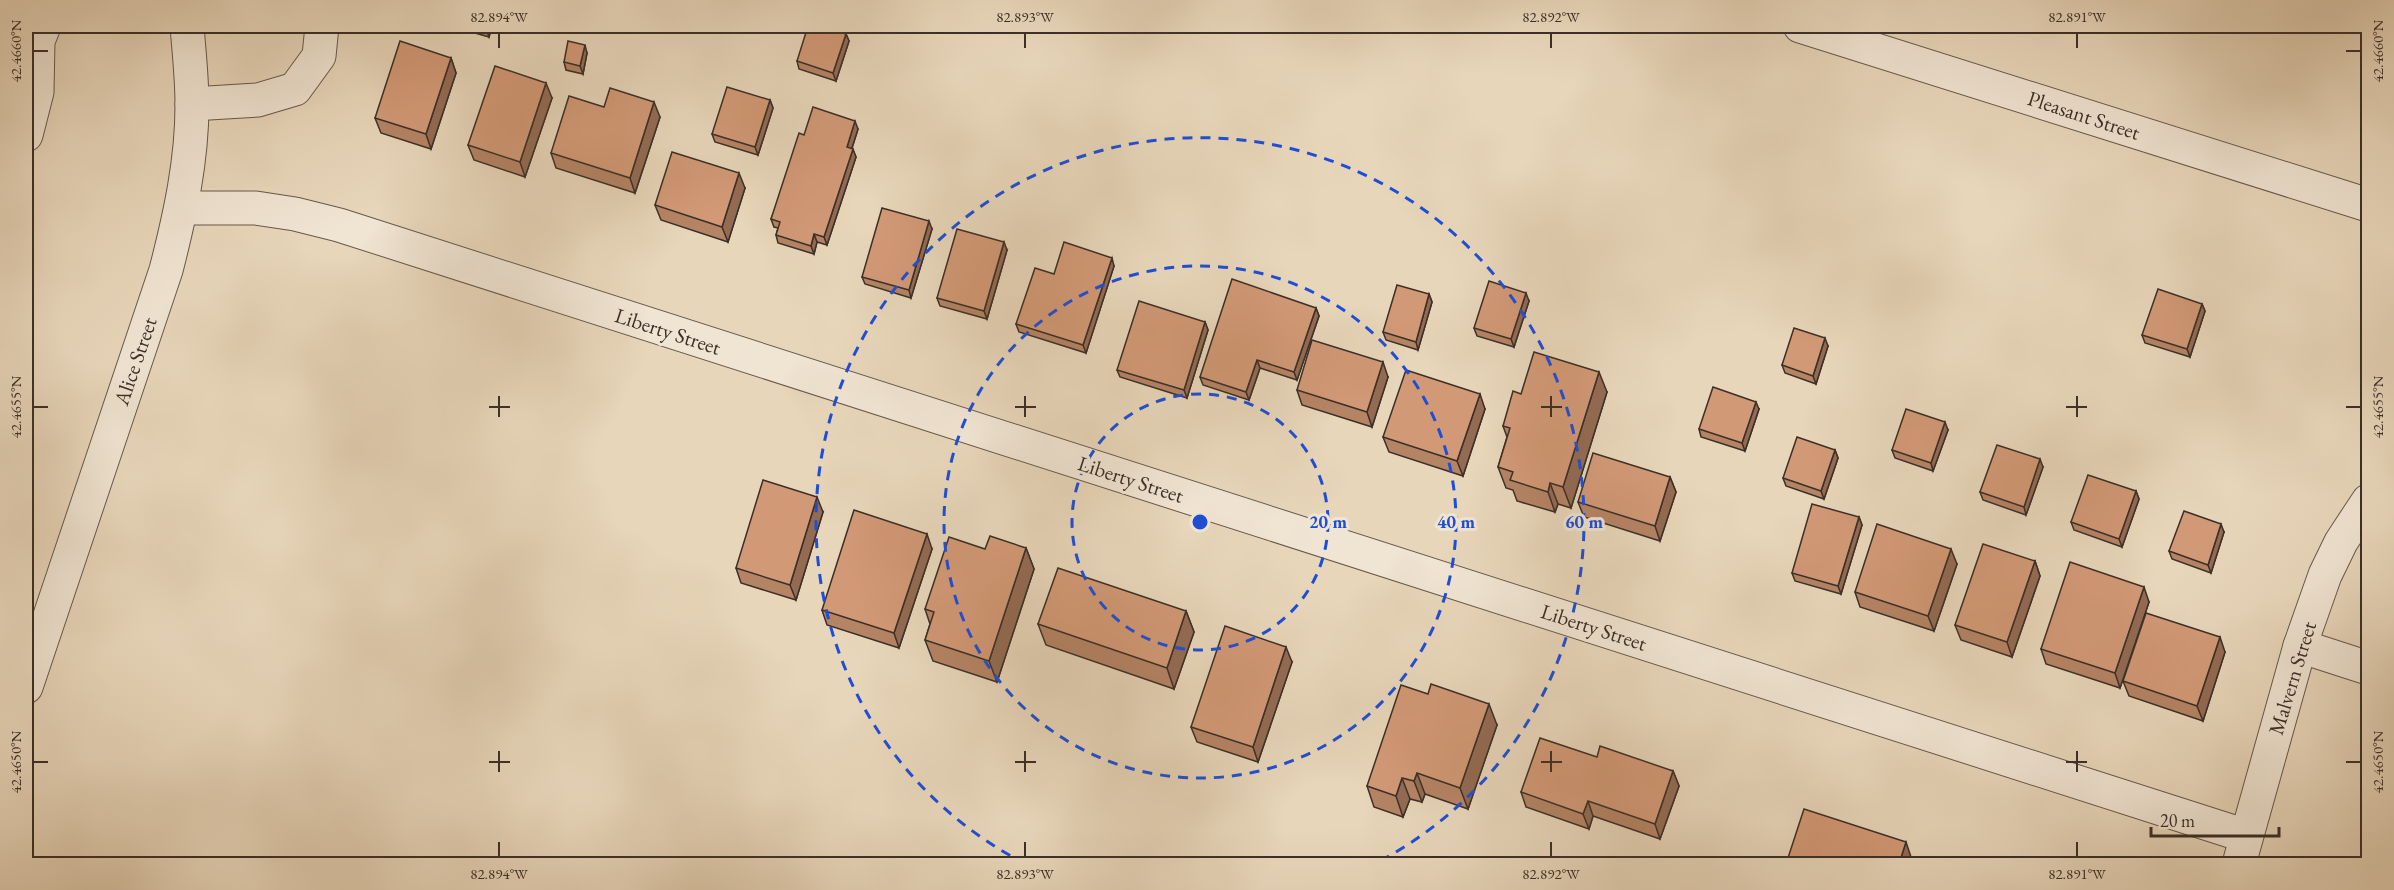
<svg xmlns="http://www.w3.org/2000/svg" width="2394" height="890" font-family="'EB Garamond',serif">
	<rect width="100%" height="100%" fill="#e8d6ba"/>
	<filter id="stains"><feTurbulence type="fractalNoise" baseFrequency=".00333" numOctaves="4"/><feColorMatrix values="0 0 0 0 .2 0 0 0 0 .09 0 0 0 0 .02 0 0 0 .5 -.17"/></filter>
	<radialGradient id="worn" r=".72"><stop offset=".6" stop-color="#630" stop-opacity="0"/><stop offset="1" stop-color="#630" stop-opacity=".3"/></radialGradient>
	<g fill="none" stroke-linecap="round" stroke-linejoin="round">
		<!-- minor casing -->
		<g stroke="#66594c" stroke-width="35">
			<g id="minor">
				<path d="M1800 26 2368 205"/>
				<path d="M192 104 258 100 295 89 319 56 322 26"/>
				<path d="M26 135 37 92 38 41 44 26"/>
				<path d="M182 208H256L295 214 339 225 2246 836"/>
				<path d="M2300 646 2368 668"/>
				<path d="M26 687 166 270C180 216 192 161 192 105 192 78 189 52 187 26"/>
				<path d="M2239 864 2300 646 2325 575 2341 542 2368 501"/>
			</g>
		</g>
		<!-- minor -->
		<use href="#minor" stroke="#f0e4d2" stroke-width="33"/>
	</g>
	<!-- wall -->
	<g fill="#b58465" stroke="#3b2f28" stroke-width="1.5">
		<path d="M454 26H492L489 37 454 27Z"/>
		<path d="M846 34 849 41 836 81 799 69 797 61Z"/>
		<path d="M587 53 583 74 566 70 564 62Z"/>
		<path d="M451 58 456 73 431 149 381 133 375 118Z"/>
		<path d="M552 98 525 177 474 160 468 145Z"/>
		<path d="M770 100 773 108 758 155 715 142 712 134Z"/>
		<path d="M604 107 660 117 635 193 556 168 551 153Z"/>
		<path d="M858 129 852 148 856 157 827 245 817 242 814 254 778 243 776 235 778 228 774 227 771 219 804 135Z"/>
		<path d="M745 188 728 242 661 220 655 205Z"/>
		<path d="M932 229 911 298 865 284 862 277Z"/>
		<path d="M1007 250 987 319 940 306 937 298Z"/>
		<path d="M1114 266 1086 353 1019 332 1016 324 1054 274Z"/>
		<path d="M1429 294 1432 302 1418 350 1386 340 1383 332Z"/>
		<path d="M1529 301 1514 347 1477 336 1474 328Z"/>
		<path d="M2202 304 2205 311 2190 357 2145 343 2142 335Z"/>
		<path d="M1316 308 1319 316 1297 380 1260 368 1249 400 1203 385 1200 377Z"/>
		<path d="M1205 322 1208 330 1187 398 1120 377 1117 370Z"/>
		<path d="M1828 346 1816 384 1785 373 1782 365Z"/>
		<path d="M1388 377 1372 427 1302 405 1297 390Z"/>
		<path d="M1607 392 1571 508 1558 504 1555 512 1517 501 1513 490 1506 488 1498 467 1507 437 1503 426 1521 394Z"/>
		<path d="M1485 409 1463 476 1389 452 1383 437Z"/>
		<path d="M1759 409 1745 451 1701 437 1699 429Z"/>
		<path d="M1948 430 1933 471 1895 458 1892 450Z"/>
		<path d="M1835 450 1838 458 1824 499 1786 486 1783 478Z"/>
		<path d="M2043 467 2026 515 1983 500 1980 492Z"/>
		<path d="M1670 477 1676 492 1660 541 1584 517 1578 502Z"/>
		<path d="M2136 491 2139 499 2122 547 2074 530 2071 522Z"/>
		<path d="M823 512 796 600 741 583 736 568Z"/>
		<path d="M1859 517 1862 525 1841 594 1795 581 1792 573Z"/>
		<path d="M2224 532 2211 573 2172 559 2169 551Z"/>
		<path d="M1026 548 1034 569 997 682 933 661 925 640 930 624 925 609 985 549Z"/>
		<path d="M932 549 899 648 827 625 822 610Z"/>
		<path d="M2035 561 2040 576 2012 657 1961 640 1955 625Z"/>
		<path d="M1957 564 1934 631 1860 607 1855 592Z"/>
		<path d="M2149 602 2120 688 2046 664 2041 649Z"/>
		<path d="M1186 611 1194 632 1174 689 1046 645 1038 624Z"/>
		<path d="M2225 652 2203 721 2129 696 2123 681Z"/>
		<path d="M1292 662 1258 762 1197 742 1191 727Z"/>
		<path d="M1497 725 1468 809 1425 794 1422 802 1410 799 1403 817 1374 807 1367 786Z"/>
		<path d="M1597 757 1673 771 1679 786 1660 839 1593 816 1589 829 1526 807 1521 792Z"/>
	</g>
	<!-- shaded-wall -->
	<g fill="#936b53" stroke="#3b2f28" stroke-width="1.5">
		<path d="M487 26H492L489 37 486 29Z"/>
		<path d="M846 34 849 41 836 81 833 73Z"/>
		<path d="M585 45 587 53 583 74 580 66Z"/>
		<path d="M451 58 456 73 431 149 426 134Z"/>
		<path d="M546 83 552 98 525 177 520 162Z"/>
		<path d="M770 100 773 108 758 155 755 147Z"/>
		<path d="M654 102 660 117 635 193 630 178Z"/>
		<path d="M855 121 858 129 850 154 847 147Z"/>
		<path d="M853 149 856 157 827 245 824 237Z"/>
		<path d="M739 173 745 188 728 242 722 227Z"/>
		<path d="M929 221 932 229 911 298 909 290Z"/>
		<path d="M814 234 817 242 814 254 811 246Z"/>
		<path d="M1004 242 1007 250 987 319 984 311Z"/>
		<path d="M1112 258 1114 266 1086 353 1083 345Z"/>
		<path d="M1526 293 1529 301 1514 347 1511 339Z"/>
		<path d="M1429 294 1432 302 1418 350 1416 342Z"/>
		<path d="M2202 304 2205 311 2190 357 2187 349Z"/>
		<path d="M1316 308 1319 316 1297 380 1294 372Z"/>
		<path d="M1205 322 1208 330 1187 398 1184 390Z"/>
		<path d="M1825 338 1828 346 1816 384 1813 376Z"/>
		<path d="M1257 360 1260 368 1249 400 1246 392Z"/>
		<path d="M1383 362 1388 377 1372 427 1367 412Z"/>
		<path d="M1599 372 1607 392 1571 508 1563 487Z"/>
		<path d="M1480 394 1485 409 1463 476 1457 461Z"/>
		<path d="M1756 402 1759 409 1745 451 1742 443Z"/>
		<path d="M1945 422 1948 430 1933 471 1931 463Z"/>
		<path d="M1835 450 1838 458 1824 499 1821 491Z"/>
		<path d="M2040 459 2043 467 2026 515 2024 507Z"/>
		<path d="M1670 477 1676 492 1660 541 1655 526Z"/>
		<path d="M1550 483 1558 504 1555 512 1548 492Z"/>
		<path d="M2136 491 2139 499 2122 547 2119 539Z"/>
		<path d="M817 497 823 512 796 600 790 585Z"/>
		<path d="M1859 517 1862 525 1841 594 1838 586Z"/>
		<path d="M2221 524 2224 532 2211 573 2208 565Z"/>
		<path d="M927 534 932 549 899 648 894 633Z"/>
		<path d="M1026 548 1034 569 997 682 989 661Z"/>
		<path d="M1951 549 1957 564 1934 631 1928 616Z"/>
		<path d="M2035 561 2040 576 2012 657 2007 642Z"/>
		<path d="M2144 587 2149 602 2120 688 2115 673Z"/>
		<path d="M1186 611 1194 632 1174 689 1167 668Z"/>
		<path d="M2220 637 2225 652 2203 721 2197 706Z"/>
		<path d="M1286 647 1292 662 1258 762 1253 747Z"/>
		<path d="M1489 704 1497 725 1468 809 1460 788Z"/>
		<path d="M1673 771 1679 786 1660 839 1655 824Z"/>
		<path d="M1417 773 1425 794 1422 802 1414 781Z"/>
		<path d="M1402 778 1410 799 1403 817 1396 796Z"/>
		<path d="M1588 801 1593 816 1589 829 1583 814Z"/>
		<path d="M1906 842 1913 863V864H1899Z"/>
	</g>
	<!-- building -->
	<g fill="#d29976" stroke="#3b2f28" stroke-width="1.5">
		<path d="M473 26H487L486 29Z"/>
		<path d="M808 26H820L846 34 833 73 797 61Z"/>
		<path d="M400 41 451 58 426 134 375 118Z"/>
		<path d="M568 41 585 45 580 66 564 62Z"/>
		<path d="M495 66 546 83 520 162 468 145Z"/>
		<path d="M727 87 770 100 755 147 712 134Z"/>
		<path d="M610 88 654 102 630 178 551 153 569 96 604 107Z"/>
		<path d="M813 107 855 121 847 147 853 149 824 237 814 234 811 246 776 235 780 222 771 219 799 133 804 135Z"/>
		<path d="M672 152 739 173 722 227 655 205Z"/>
		<path d="M882 208 929 221 909 290 862 277Z"/>
		<path d="M957 229 1004 242 984 311 937 298Z"/>
		<path d="M1064 242 1112 258 1083 345 1016 324 1035 268 1054 274Z"/>
		<path d="M1232 279 1316 308 1294 372 1257 360 1246 392 1200 377Z"/>
		<path d="M1489 281 1526 293 1511 339 1474 328Z"/>
		<path d="M1397 285 1429 294 1416 342 1383 332Z"/>
		<path d="M2158 289 2202 304 2187 349 2142 335Z"/>
		<path d="M1139 301 1205 322 1184 390 1117 370Z"/>
		<path d="M1794 328 1825 338 1813 376 1782 365Z"/>
		<path d="M1312 340 1383 362 1367 412 1297 390Z"/>
		<path d="M1534 352 1599 372 1563 487 1550 483 1548 492 1510 480 1513 472 1498 467 1510 428 1503 426 1513 391 1521 394Z"/>
		<path d="M1406 370 1480 394 1457 461 1383 437Z"/>
		<path d="M1713 387 1756 402 1742 443 1699 429Z"/>
		<path d="M1906 409 1945 422 1931 463 1892 450Z"/>
		<path d="M1797 437 1835 450 1821 491 1783 478Z"/>
		<path d="M1997 445 2040 459 2024 507 1980 492Z"/>
		<path d="M1593 453 1670 477 1655 526 1578 502Z"/>
		<path d="M2088 475 2136 491 2119 539 2071 522Z"/>
		<path d="M763 480 817 497 790 585 736 568Z"/>
		<path d="M1812 504 1859 517 1838 586 1792 573Z"/>
		<path d="M854 510 927 534 894 633 822 610Z"/>
		<path d="M2184 511 2221 524 2208 565 2169 551Z"/>
		<path d="M1877 524 1951 549 1928 616 1855 592Z"/>
		<path d="M990 536 1026 548 989 661 925 640 934 612 925 609 949 537 985 549Z"/>
		<path d="M1983 544 2035 561 2007 642 1955 625Z"/>
		<path d="M2070 562 2144 587 2115 673 2041 649Z"/>
		<path d="M1058 568 1186 611 1167 668 1038 624Z"/>
		<path d="M2146 613 2220 637 2197 706 2123 681Z"/>
		<path d="M1225 626 1286 647 1253 747 1191 727Z"/>
		<path d="M1431 684 1489 704 1460 788 1417 773 1414 781 1402 778 1396 796 1367 786 1401 685 1428 694Z"/>
		<path d="M1540 738 1597 757 1600 746 1673 771 1655 824 1588 801 1583 814 1521 792Z"/>
		<path d="M1804 809 1906 842 1899 864H1786Z"/>
	</g>
	<!-- ticks -->
	<path fill="none" stroke="#3b2f28" stroke-width="2" d="M499 33V48M1025 33V48M1551 33V48M2077 33V48M33 51H48M2346 51H2361M499 396V417M1025 396V417M1551 396V417M2077 396V417M33 407H48M489 407H510M1015 407H1036M1541 407H1562M2066 407H2087M2346 407H2361M499 751V772M1025 751V772M1551 751V772M2077 751V772M33 762H48M489 762H510M1015 762H1036M1541 762H1562M2066 762H2087M2346 762H2361M499 842V857M1025 842V857M1551 842V857M2077 842V857"/>
	<!-- distance rings -->
	<g fill="none" stroke="#1d4ed8" stroke-width="3" stroke-dasharray="10 8">
		<circle cx="1200" cy="522" r="128"/>
		<circle cx="1200" cy="522" r="256"/>
		<path d="M1026 864A384 384 0 1 1 1374 864"/>
	</g>
	<g text-anchor="middle" dominant-baseline="central" stroke-width="6" stroke-linejoin="round" paint-order="stroke">
		<!-- street labels -->
		<g font-size="21" fill="#3b2f28" stroke="#f0e4d2">
			<text transform="translate(2084 115) rotate(18)">Pleasant Street</text>
			<text transform="translate(668 331) rotate(18)">Liberty Street</text>
			<text transform="translate(135 361) rotate(-71)">Alice Street</text>
			<text transform="translate(1131 479) rotate(18)">Liberty Street</text>
			<text transform="translate(1594 627) rotate(18)">Liberty Street</text>
			<text transform="translate(2292 678) rotate(-73)">Malvern Street</text>
		</g>
	</g>
	<circle cx="1200" cy="522" r="9" fill="#1d4ed8" stroke="#f0e4d2" stroke-width="3"/>
	<g font-size="18" text-anchor="middle" font-weight="bold" fill="#1d4ed8" stroke="#f0e4d2" stroke-width="6" stroke-linejoin="round" paint-order="stroke">
		<text x="1328" y="528">20 m</text>
		<text x="1456" y="528">40 m</text>
		<text x="1584" y="528">60 m</text>
	</g>
	<!-- margin -->
	<rect width="2394" height="890" fill="none" stroke="#e8d6ba" stroke-width="66"/>
	<!-- scale -->
	<path d="M2151 827v9h128v-9" fill="none" stroke="#3b2f28" stroke-width="3"/>
	<text x="2160" y="827" font-size="18" fill="#3b2f28" stroke="#f0e4d2" stroke-width="4.5" paint-order="stroke">20 m</text>
	<rect x="33" y="33" width="2328" height="824" fill="none" stroke="#3b2f28" stroke-width="2"/>
	<g font-size="15" text-anchor="middle" fill="#3b2f28">
		<text x="499" y="22">82.894°W</text>
		<text x="1025" y="22">82.893°W</text>
		<text x="1551" y="22">82.892°W</text>
		<text x="2077" y="22">82.891°W</text>
		<text transform="translate(16 51) rotate(-90)" y="5">42.4660°N</text>
		<text transform="translate(2378 51) rotate(-90)" y="5">42.4660°N</text>
		<text transform="translate(16 407) rotate(-90)" y="5">42.4655°N</text>
		<text transform="translate(2378 407) rotate(-90)" y="5">42.4655°N</text>
		<text transform="translate(16 762) rotate(-90)" y="5">42.4650°N</text>
		<text transform="translate(2378 762) rotate(-90)" y="5">42.4650°N</text>
		<text x="499" y="879">82.894°W</text>
		<text x="1025" y="879">82.893°W</text>
		<text x="1551" y="879">82.892°W</text>
		<text x="2077" y="879">82.891°W</text>
	</g>
	<rect width="100%" height="100%" filter="url(#stains)"/>
	<rect width="100%" height="100%" fill="url(#worn)"/>
</svg>
